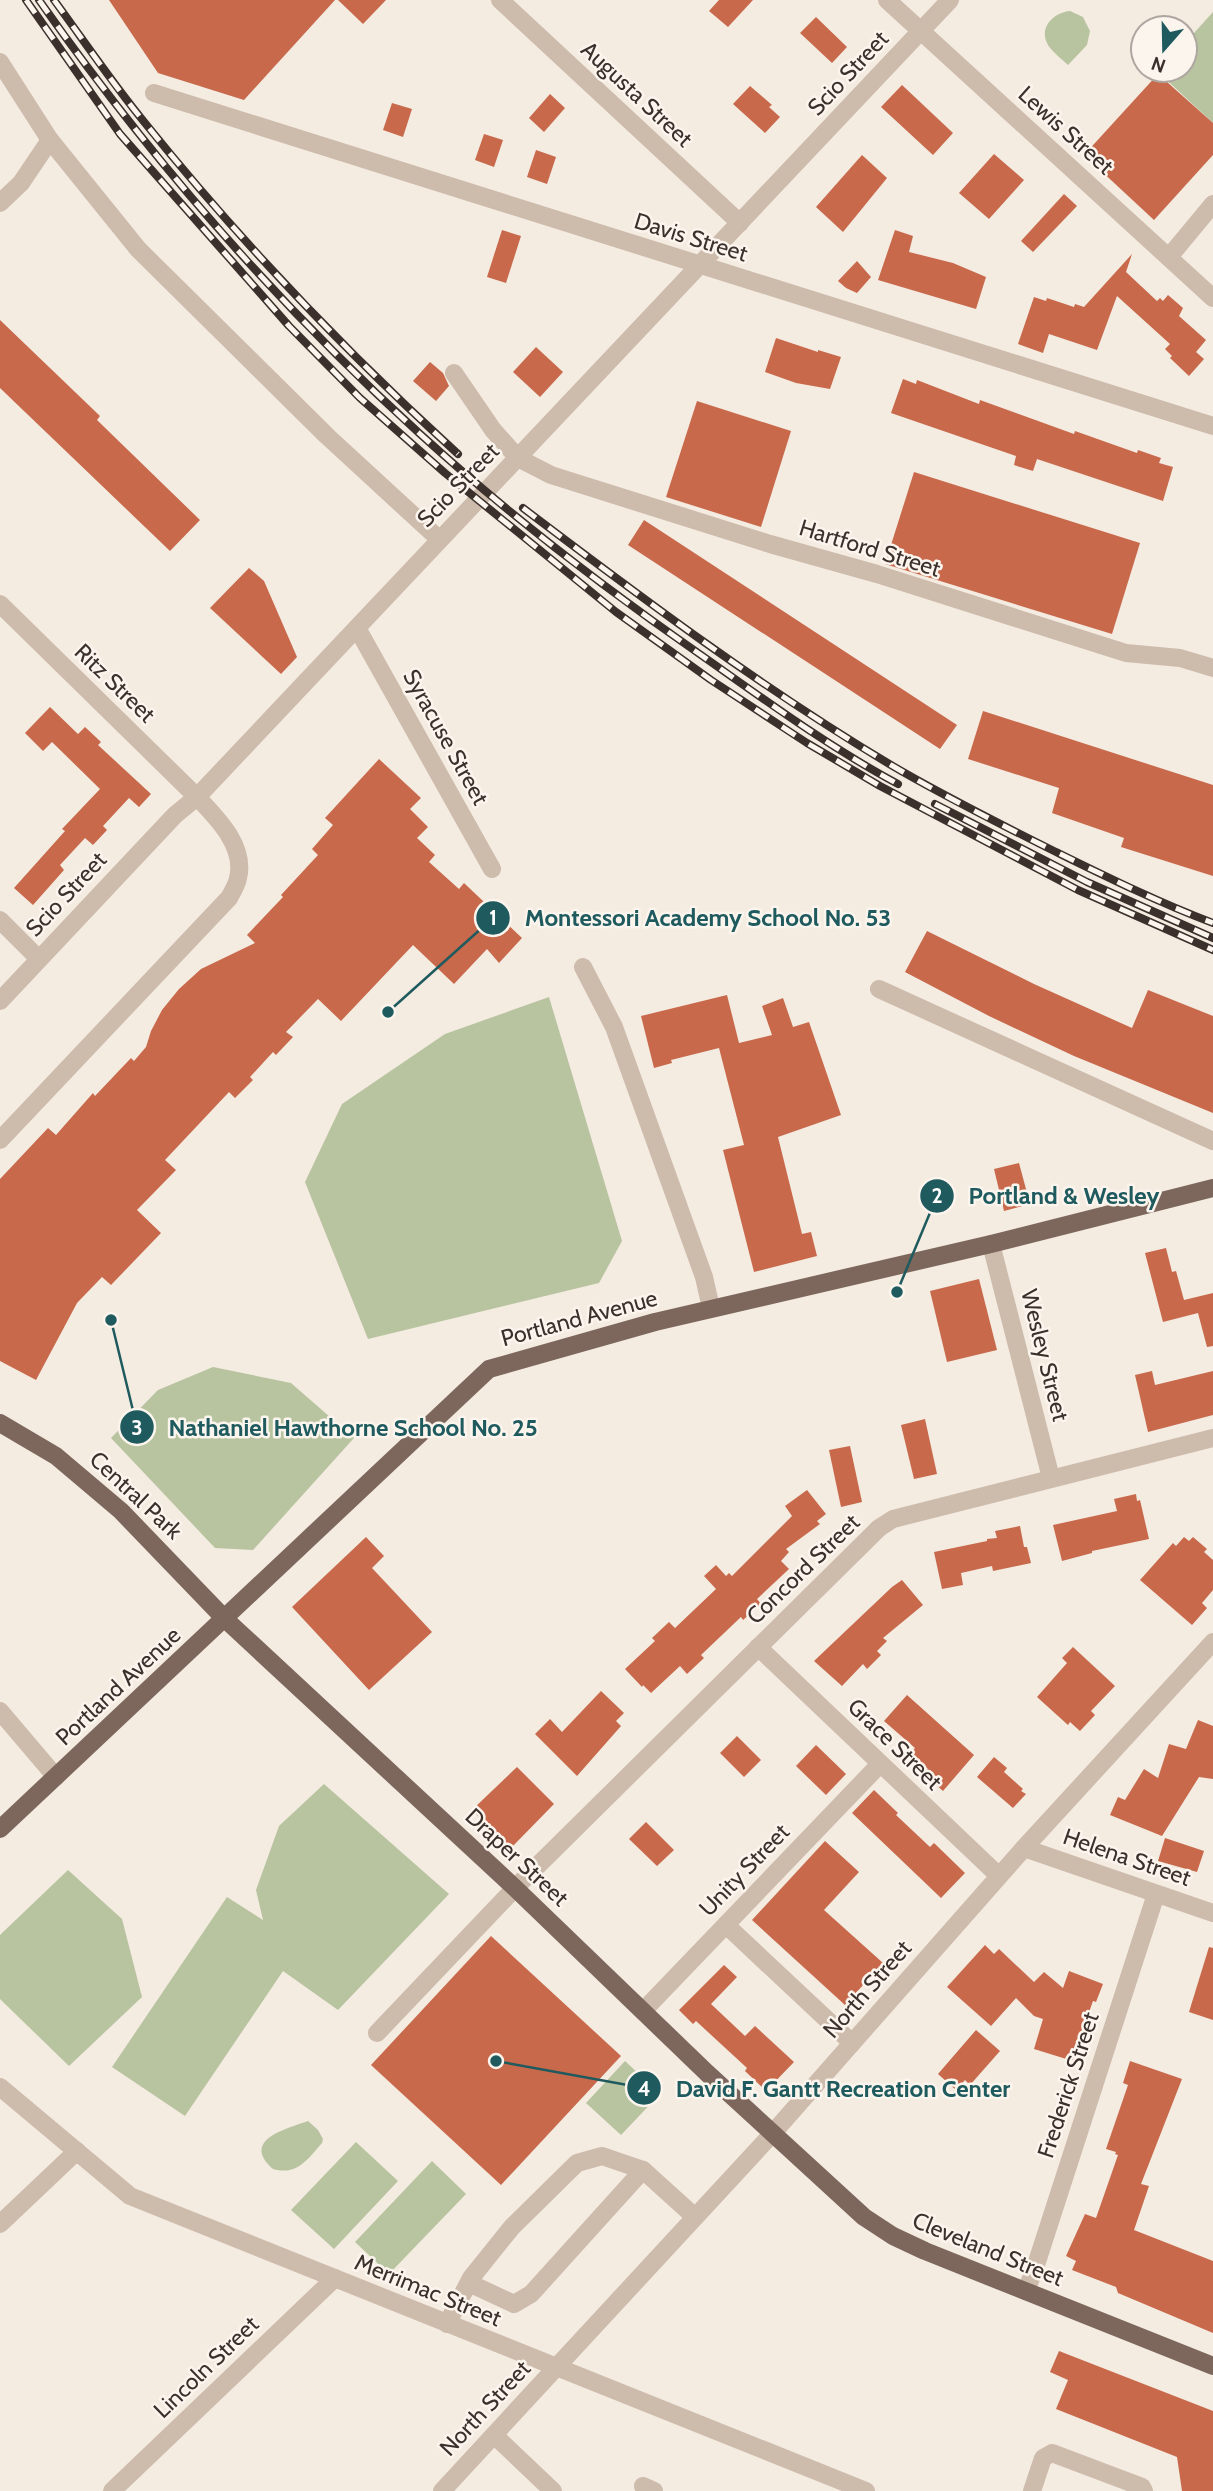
<svg xmlns="http://www.w3.org/2000/svg" width="1213" height="2491" font-family="Cabin,sans-serif">
	<rect width="100%" height="100%" fill="#f4ebe1"/>
	<!-- green -->
	<g fill="#b8c4a0">
		<path d="M1070 11 1083 17 1090 31 1087 45 1068 65C1063 60 1056 55 1051 49 1036 31 1051 13 1070 11Z"/>
		<path d="M1213 12V123L1158 72 1160 70H1185V43Z"/>
		<path d="M549 997 622 1241 599 1283 368 1339 305 1182 342 1104 445 1034Z"/>
		<path d="M213 1367 291 1383 354 1438 253 1550 215 1548 111 1438 158 1390Z"/>
		<path d="M324 1784 449 1894 338 2010 283 1971 185 2116 112 2067 227 1897 263 1920 256 1890 279 1826Z"/>
		<path d="M68 1870 122 1919 142 1997 69 2066 0 1999V1935Z"/>
		<path d="M625 2061 660 2094 621 2135 586 2103Z"/>
		<path d="M308 2121 318 2130 323 2139 322 2143C308 2159 297 2176 273 2169 240 2140 286 2129 308 2121Z"/>
		<path d="M356 2142 398 2181 334 2249 291 2210Z"/>
		<path d="M432 2161 466 2194 389 2274 355 2242Z"/>
	</g>
	<!-- building -->
	<g fill="#c8694b">
		<path d="M109 0H335L244 100 158 73Z"/>
		<path d="M338 0H386L363 24Z"/>
		<path d="M719 0H753L728 27 709 11Z"/>
		<path d="M816 17 847 47 832 63 800 33Z"/>
		<path d="M1158 74 1213 123V155L1154 220 1084 155Z"/>
		<path d="M902 85 953 133 933 155 881 107Z"/>
		<path d="M750 86 772 105 769 107 780 117 765 133 733 104Z"/>
		<path d="M550 94 565 108 544 132 529 118Z"/>
		<path d="M392 103 412 109 403 137 383 130Z"/>
		<path d="M484 134 503 140 494 167 475 160Z"/>
		<path d="M536 150 556 157 547 184 527 177Z"/>
		<path d="M994 154 1024 180 989 219 959 193Z"/>
		<path d="M862 155 887 178 843 232 816 207Z"/>
		<path d="M1064 194 1077 206 1033 252 1021 241Z"/>
		<path d="M502 230 521 236 506 283 487 277Z"/>
		<path d="M895 230 913 236 909 252 953 263 986 277 976 309 878 280Z"/>
		<path d="M1132 254 1126 272 1157 301 1160 298 1163 301 1168 295 1183 308 1179 316 1206 340 1196 352 1204 359 1189 376 1170 358 1172 356 1165 349 1170 344 1117 296 1097 350 1049 334 1043 353 1018 344 1034 297 1046 301 1047 298 1074 307 1075 304 1084 307Z"/>
		<path d="M857 261 871 277 857 293 846 288 838 281Z"/>
		<path d="M0 320 100 416 97 420 200 520 170 551 0 388Z"/>
		<path d="M776 338 818 352V350L841 357 830 389 796 383 765 372Z"/>
		<path d="M536 347 563 372 540 397 513 372Z"/>
		<path d="M430 362 443 373 449 386 436 401 413 381Z"/>
		<path d="M903 379 916 384 917 380 979 404 980 400 1074 434 1075 431 1137 453 1138 450 1161 458 1159 463 1173 467 1163 501 1037 459 1033 471 1014 465 1016 456 891 413Z"/>
		<path d="M697 401 791 431 761 527 666 497Z"/>
		<path d="M914 472 1140 543 1112 634 885 564Z"/>
		<path d="M644 520 957 725 940 749 628 545Z"/>
		<path d="M249 568 264 581 297 657 281 674 210 608Z"/>
		<path d="M50 707 78 734 85 727 101 742 98 745 151 794 139 807 129 798 103 826 107 830 93 845 85 838 60 865 64 870 33 905 14 888 65 831 62 829 100 789 52 742 43 751 25 733Z"/>
		<path d="M983 711 1213 785V876L1121 847 1124 838 1052 813 1059 788 968 759Z"/>
		<path d="M379 759 421 798 410 809 428 827 417 838 435 855 429 862 459 889 464 883 522 938 499 963 487 949 454 984 413 945 341 1021 318 999 286 1032 293 1037 276 1055 273 1052 250 1077 253 1080 235 1098 229 1092 165 1160 176 1170 137 1210 161 1233 111 1285 102 1277 77 1303 36 1380 0 1361V1179L48 1128 56 1135 93 1093 95 1096 131 1058 134 1061 146 1047 151 1031 162 1010 179 989 201 969 255 943 247 935 283 897 281 895 318 855 312 849 333 825 325 818Z"/>
		<path d="M927 931 1034 984 1132 1028 1148 990 1213 1016V1113L1074 1056 989 1016 905 972Z"/>
		<path d="M727 995 739 1043 772 1035 762 1006 783 998 793 1027 809 1022 841 1115 778 1137 802 1234 811 1232 817 1256 754 1272 723 1150 744 1145 719 1048 671 1060 672 1063 654 1068 641 1016Z"/>
		<path d="M1019 1163 1030 1204 1004 1211 994 1169Z"/>
		<path d="M1166 1248 1172 1272 1176 1271 1184 1300 1213 1293V1346L1207 1347 1198 1313 1163 1322 1145 1253Z"/>
		<path d="M979 1279 997 1350 947 1362 930 1291Z"/>
		<path d="M1152 1371 1155 1385 1213 1371V1415L1148 1432 1135 1375Z"/>
		<path d="M925 1419 937 1474 914 1479 901 1425Z"/>
		<path d="M850 1446 862 1502 841 1507 829 1450Z"/>
		<path d="M807 1490 826 1514 817 1521 820 1524 786 1549 789 1552 781 1561 789 1569 757 1599 761 1604 743 1620 741 1617 701 1655 704 1658 687 1674 680 1666 651 1693 643 1685 642 1687 625 1669 655 1641 652 1638 669 1622 675 1628 716 1589 704 1576 716 1565 726 1576 729 1573 732 1576 792 1516 785 1506Z"/>
		<path d="M1136 1494 1137 1501 1140 1500 1149 1539 1092 1551V1553L1062 1561 1053 1525 1117 1511 1114 1499Z"/>
		<path d="M1020 1526 1024 1547H1027L1031 1563 993 1571 992 1566 961 1573 963 1585 942 1589 934 1552 987 1541V1539L997 1538 995 1531Z"/>
		<path d="M366 1537 384 1556 372 1568 432 1632 369 1690 292 1607Z"/>
		<path d="M1184 1537 1189 1541 1193 1537 1207 1549 1204 1552 1213 1560V1590L1202 1603 1207 1608 1192 1625 1140 1580 1173 1543 1176 1546Z"/>
		<path d="M902 1580 923 1605 883 1638 887 1641 877 1651 881 1655 867 1669 863 1664 842 1686 814 1661 892 1587Z"/>
		<path d="M1073 1647 1115 1686 1091 1711 1095 1715 1080 1731 1070 1722 1068 1725 1037 1697 1067 1663 1062 1658Z"/>
		<path d="M601 1691 624 1713 616 1721 621 1726 577 1776 535 1734 550 1719 562 1732Z"/>
		<path d="M907 1695 974 1755 943 1791 924 1774 928 1769 910 1754 915 1748 884 1721Z"/>
		<path d="M1198 1720 1213 1726V1779L1199 1777 1162 1836 1110 1815 1118 1797 1125 1800 1144 1769 1158 1778 1169 1744 1186 1749Z"/>
		<path d="M737 1736 761 1760 744 1777 720 1753Z"/>
		<path d="M816 1745 846 1774 826 1795 796 1766Z"/>
		<path d="M994 1757 1007 1768 1004 1772 1023 1789 1021 1791 1026 1794 1013 1808 977 1777Z"/>
		<path d="M517 1767 554 1804 510 1849 472 1810Z"/>
		<path d="M874 1790 898 1813 896 1815 930 1847 934 1843 965 1873 941 1898 852 1813Z"/>
		<path d="M646 1822 674 1850 657 1866 629 1839Z"/>
		<path d="M1165 1838 1204 1851 1197 1872 1158 1861Z"/>
		<path d="M825 1841 859 1872 824 1910 883 1963 845 2005 752 1920Z"/>
		<path d="M491 1936 621 2056 501 2185 371 2065Z"/>
		<path d="M985 1945 994 1954 999 1949 1034 1982 1044 1972 1063 1988 1069 1971 1103 1984 1096 2002 1093 2001 1078 2043 1082 2044 1076 2062 1034 2049 1043 2019 1034 2016 1016 1998 991 2026 947 1987Z"/>
		<path d="M1209 1947 1213 1948V2020L1189 2012Z"/>
		<path d="M724 1965 737 1977 711 2004 745 2036 755 2026 794 2062 766 2091 745 2071 747 2068 696 2021 693 2024 679 2010Z"/>
		<path d="M976 2030 1000 2051 970 2085 965 2080 956 2090 938 2074Z"/>
		<path d="M1130 2061 1182 2079 1141 2184 1149 2186 1134 2230 1213 2261V2333L1118 2293 1116 2287 1072 2270 1076 2261 1066 2256 1085 2214 1096 2218 1118 2155 1115 2154 1116 2152 1106 2149 1128 2085 1123 2083Z"/>
		<path d="M1059 2351 1213 2411V2491H1182L1177 2457 1056 2409 1068 2380 1050 2372Z"/>
	</g>
	<g fill="none" stroke-linecap="round" stroke-linejoin="round">
		<!-- minor -->
		<g stroke="#cdbbac" stroke-width="18">
			<path d="M500 0 740 223"/>
			<path d="M887 0 1213 298"/>
			<path d="M0 62 50 140 138 249 327 436 439 539"/>
			<path d="M154 93 1213 426"/>
			<path d="M0 203 21 183 50 140"/>
			<path d="M1169 257 1213 204"/>
			<path d="M454 373 493 430 518 458 551 475 770 544 877 574 1126 653 1180 658 1213 668"/>
			<path d="M0 604 197 797C216 817 246 846 238 878 237 885 232 892 229 898L0 1140"/>
			<path d="M357 628 492 869"/>
			<path d="M0 920 39 959"/>
			<path d="M583 967 614 1027 704 1277 711 1308"/>
			<path d="M879 989 1213 1141"/>
			<path d="M0 1001 175 815 197 797 950 0"/>
			<path d="M991 1244 1051 1478"/>
			<path d="M758 1647 999 1876"/>
			<path d="M0 1711 56 1777"/>
			<path d="M1024 1848 1213 1913"/>
			<path d="M726 1925 852 2043"/>
			<path d="M643 2011 880 1764"/>
			<path d="M377 2033 515 1888 879 1528 893 1519 1213 1438"/>
			<path d="M0 2087 130 2196 866 2491"/>
			<path d="M0 2224 77 2151"/>
			<path d="M469 2283 514 2304 531 2294 643 2170"/>
			<path d="M1026 2291 1035 2268 1156 1894"/>
			<path d="M447 2324 471 2278 512 2227 577 2163 602 2156 643 2170 695 2217"/>
			<path d="M494 2435 553 2491"/>
			<path d="M643 2486 654 2491"/>
			<path d="M112 2491 335 2278"/>
			<path d="M442 2491 772 2134 1024 1848 1213 1642"/>
			<path d="M1032 2491 1043 2458 1052 2453 1142 2487 1144 2491"/>
		</g>
		<!-- major -->
		<g stroke="#7d675c" stroke-width="18">
			<path d="M0 1423 56 1456 121 1511 225 1619 515 1888 707 2073 864 2217 893 2236 925 2251 1213 2366"/>
			<path d="M0 1829 489 1369 655 1322 991 1244 1213 1188"/>
		</g>
		<!-- rail casing -->
		<g stroke="#3b302b" stroke-width="8">
			<g id="rail">
				<path d="M26 0 120 134 289 326 360 398 445 473 616 612 711 680 807 743 880 786 1078 890 1213 950"/>
				<path d="M39 0C149 157 277 304 419 433 507 513 603 587 701 655 765 700 829 747 898 784"/>
				<path d="M54 0C84 41 113 84 145 123 240 241 346 352 458 454"/>
				<path d="M523 508C642 598 762 688 891 765 942 795 996 822 1050 849 1103 875 1157 902 1213 923"/>
				<path d="M935 804 1087 882 1213 938"/>
			</g>
		</g>
		<!-- rail -->
		<use href="#rail" stroke="#fbf5ee" stroke-width="5" stroke-dasharray="16" stroke-linecap="butt"/>
	</g>
	<g text-anchor="middle" dominant-baseline="central" stroke-width="5" stroke-linejoin="round" paint-order="stroke">
		<!-- street labels -->
		<g font-size="23" fill="#3b302b" stroke="#fbf5ee">
			<text transform="translate(848 73) rotate(-47)">Scio Street</text>
			<text transform="translate(637 94) rotate(43)">Augusta Street</text>
			<text transform="translate(1066 130) rotate(42)">Lewis Street</text>
			<text transform="translate(691 237) rotate(17)">Davis Street</text>
			<text transform="translate(458 485) rotate(-46)">Scio Street</text>
			<text transform="translate(870 548) rotate(17)">Hartford Street</text>
			<text transform="translate(115 683) rotate(44)">Ritz Street</text>
			<text transform="translate(446 737) rotate(61)">Syracuse Street</text>
			<text transform="translate(66 894) rotate(-47)">Scio Street</text>
			<text transform="translate(579 1318) rotate(-15)">Portland Avenue</text>
			<text transform="translate(1045 1355) rotate(76)">Wesley Street</text>
			<text transform="translate(136 1495) rotate(43)">Central Park</text>
			<text transform="translate(803 1569) rotate(-44)">Concord Street</text>
			<text transform="translate(118 1686) rotate(-43)">Portland Avenue</text>
			<text transform="translate(895 1744) rotate(44)">Grace Street</text>
			<text transform="translate(517 1857) rotate(43)">Draper Street</text>
			<text transform="translate(1127 1857) rotate(19)">Helena Street</text>
			<text transform="translate(744 1870) rotate(-46)">Unity Street</text>
			<text transform="translate(867 1989) rotate(-49)">North Street</text>
			<text transform="translate(1068 2085) rotate(-72)">Frederick Street</text>
			<text transform="translate(988 2249) rotate(22)">Cleveland Street</text>
			<text transform="translate(428 2290) rotate(22)">Merrimac Street</text>
			<text transform="translate(206 2367) rotate(-44)">Lincoln Street</text>
			<text transform="translate(485 2408) rotate(-47)">North Street</text>
		</g>
	</g>
	<!-- callouts -->
	<path fill="none" stroke="#1f5a5e" stroke-width="2.5" d="M388 1012L493 918M897 1292L937 1196M111 1320L137 1427M496 2061L644 2088"/>
	<g fill="#1f5a5e" stroke="#fbf5ee" stroke-width="2.5">
		<circle cx="388" cy="1012" r="7"/>
		<circle cx="897" cy="1292" r="7"/>
		<circle cx="111" cy="1320" r="7"/>
		<circle cx="496" cy="2061" r="7"/>
		<circle cx="493" cy="918" r="18"/>
		<circle cx="937" cy="1196" r="18"/>
		<circle cx="137" cy="1427" r="18"/>
		<circle cx="644" cy="2088" r="18"/>
	</g>
	<g font-size="21" text-anchor="middle" font-weight="bold" fill="#fff">
		<text x="493" y="925">1</text>
		<text x="937" y="1203">2</text>
		<text x="137" y="1435">3</text>
		<text x="644" y="2096">4</text>
	</g>
	<g font-size="24" text-anchor="middle" font-weight="bold" fill="#1f5a5e" stroke="#fbf5ee" stroke-width="5" stroke-linejoin="round" paint-order="stroke">
		<text x="708" y="926">Montessori Academy School No. 53</text>
		<text x="1064" y="1204">Portland &amp; Wesley</text>
		<text x="353" y="1436">Nathaniel Hawthorne School No. 25</text>
		<text x="843" y="2097">David F. Gantt Recreation Center</text>
	</g>
	<!-- north arrow -->
	<g transform="translate(1164 49) rotate(200)"><circle r="33" fill="#fbf5ee" stroke="#aea6a0" stroke-width="2"/>
	<path d="M0-5L12 26L0 18L-12 26Z" fill="#1f5a5e"/>
	<text y="-10" font-size="19" font-weight="bold" text-anchor="middle" fill="#3b302b">N</text>
	</g>
</svg>
